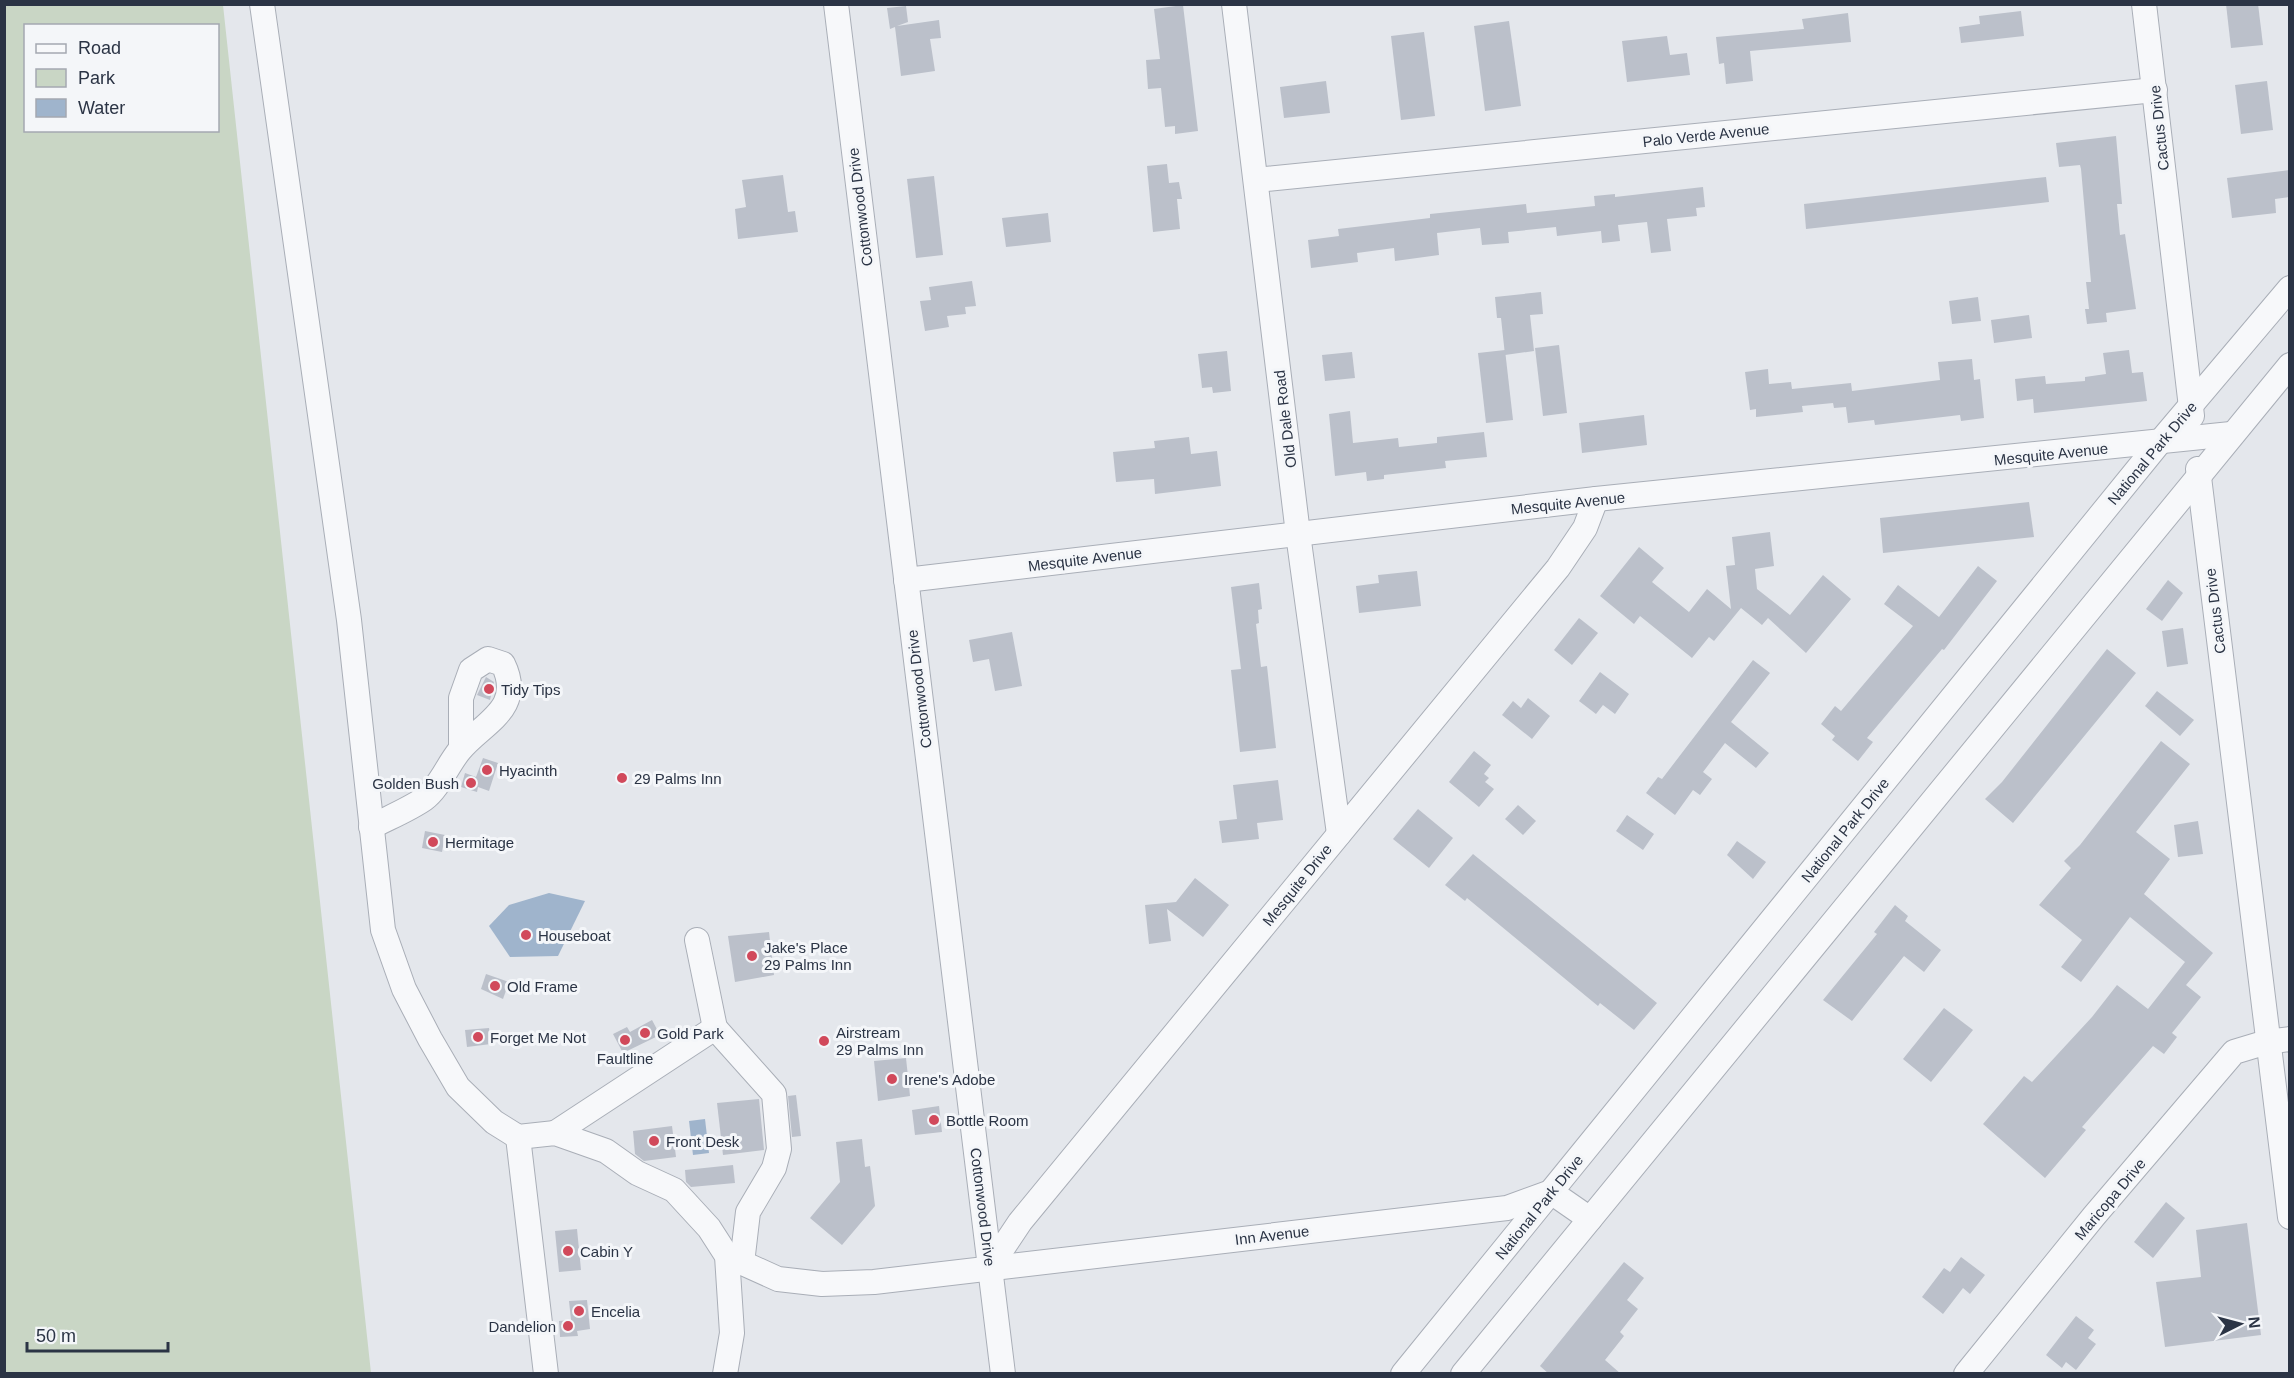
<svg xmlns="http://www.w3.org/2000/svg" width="2294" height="1378" font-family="Arial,sans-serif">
	<rect width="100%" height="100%" fill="#e4e7ec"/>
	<!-- green -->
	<path fill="#c9d6c5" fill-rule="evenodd" d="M5 4 223 5 371 1373H5ZM26 26H218V130H26Z"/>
	<!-- water -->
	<g fill="#9fb4cc">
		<path d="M549 893 585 901 558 956 510 957 489 926 509 905Z"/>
		<path d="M705 1119 709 1153 693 1155 689 1121Z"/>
	</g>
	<!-- building -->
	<g fill="#bbc0ca">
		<path d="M2226 4H2258L2263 45 2231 48Z"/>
		<path d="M1183 5 1198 131 1175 134V126L1165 127 1161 88 1148 89 1146 60 1160 59 1154 9Z"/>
		<path d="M906 6 908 22 897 26 939 20 941 38 930 39 935 71 901 76 895 27 890 29 887 8Z"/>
		<path d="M2021 11 2024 36 1961 43 1959 27 1980 24 1979 16Z"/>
		<path d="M1848 13 1851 42 1750 51 1753 81 1726 84 1724 63 1719 64 1716 37 1804 29 1802 19Z"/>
		<path d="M1509 21 1521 106 1485 111 1474 26Z"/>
		<path d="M1424 32 1435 116 1401 120 1391 36Z"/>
		<path d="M1667 36 1670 55 1687 53 1690 75 1627 82 1622 41Z"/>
		<path d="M1326 81 1330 113 1284 118 1280 87Z"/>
		<path d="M2267 81 2273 130 2241 134 2235 85Z"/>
		<path d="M2116 136 2122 204H2117L2120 235 2125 234 2136 309 2106 313 2107 322 2087 324 2085 309H2089L2086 282H2091L2081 169 2080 165 2059 167 2056 143Z"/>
		<path d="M1167 164 1169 183 1179 182 1182 199H1177L1180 229 1153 232 1147 166Z"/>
		<path d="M2289 170V197L2275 199 2276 213 2232 218 2227 178Z"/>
		<path d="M783 175 788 212 795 211 798 232 738 239 735 209 746 207 742 180Z"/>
		<path d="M934 176 943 255 916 258 907 179Z"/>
		<path d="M2046 177 2049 202 1806 229 1804 204Z"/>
		<path d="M1703 187 1705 207 1696 208 1697 216 1667 219 1671 251 1651 253 1647 222 1618 225 1620 241 1602 243 1601 231 1557 236 1556 227 1508 232 1509 243 1482 245 1480 228 1437 233 1439 255 1395 261 1394 248 1357 253 1358 262 1311 268 1308 240 1339 236 1338 229 1430 218V214L1526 204 1527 213 1595 206 1594 196 1615 194V197Z"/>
		<path d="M1048 213 1051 242 1006 247 1002 218Z"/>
		<path d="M972 281 976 306 965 307 966 314 947 316 949 327 925 331 920 301 931 300 929 287Z"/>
		<path d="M1541 292 1543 314 1530 315 1534 351 1505 355 1501 318H1497L1495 297Z"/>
		<path d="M1978 297 1981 321 1952 324 1949 301Z"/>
		<path d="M2029 315 2032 338 1994 343 1991 320Z"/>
		<path d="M1559 345 1567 413 1543 416 1535 348Z"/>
		<path d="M1505 350 1513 420 1486 423 1478 353Z"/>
		<path d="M2129 350 2132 373 2143 372 2147 401 2034 413 2033 399 2017 401 2015 379 2045 376 2046 384 2085 381V377L2106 374 2103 353Z"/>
		<path d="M1227 351 1231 391 1213 393 1212 387 1202 388 1198 354Z"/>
		<path d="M1352 352 1355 378 1325 381 1322 355Z"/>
		<path d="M1972 359 1974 380 1980 379 1984 418 1961 421 1960 415 1875 425 1874 420 1848 423 1846 407 1834 408 1833 403 1802 406 1803 412 1756 417V409L1750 410 1745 372 1768 369 1769 384 1791 382 1792 389 1851 383 1852 391 1940 380 1938 362Z"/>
		<path d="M1350 411 1353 443 1398 438 1399 447 1437 443V437L1484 432 1487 457 1445 461 1446 468 1384 475V479L1367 481 1366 472 1335 476 1329 414Z"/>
		<path d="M1644 415 1647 445 1582 453 1579 423Z"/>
		<path d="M1189 437 1191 454 1217 451 1221 486 1155 494 1154 479 1116 482 1113 452 1155 448 1154 441Z"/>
		<path d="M2029 502 2034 537 1883 553 1880 518Z"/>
		<path d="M1770 532 1774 566 1755 569 1757 589 1790 615 1823 575 1851 599 1806 653 1768 618 1762 625 1741 608 1714 641 1709 637 1692 658 1640 616 1634 624 1600 596 1639 547 1664 568 1652 582 1689 612 1707 589 1731 609 1726 566 1735 565 1732 537Z"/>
		<path d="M1978 566 1997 581 1944 650 1942 649 1867 738 1873 742 1858 761 1832 740 1835 736 1821 724 1835 706 1841 711 1913 626 1884 604 1898 585 1939 617Z"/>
		<path d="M1417 571 1421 606 1359 613 1356 586 1379 583 1378 575Z"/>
		<path d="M2168 580 2183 593 2162 621 2146 609Z"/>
		<path d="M1259 583 1262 609 1258 610 1259 623 1256 624 1261 667 1267 666 1276 748 1240 752 1231 670 1241 669 1231 587Z"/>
		<path d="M1579 618 1598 633 1572 665 1554 650Z"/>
		<path d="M2183 628 2188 664 2167 667 2162 631Z"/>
		<path d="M1012 632 1022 686 995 691 989 659 973 662 969 640Z"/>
		<path d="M2107 649 2136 673 2013 823 1985 799 2002 782Z"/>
		<path d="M1753 660 1770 673 1731 722 1769 753 1756 768 1725 743 1703 772 1712 779 1700 795 1693 790 1675 815 1646 793 1658 777 1662 779Z"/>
		<path d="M1600 672 1629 694 1615 714 1603 705 1596 714 1579 701Z"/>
		<path d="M486 677 494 682 490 700 477 695Z"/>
		<path d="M2157 691 2194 720 2180 736 2145 706Z"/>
		<path d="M1528 698 1550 716 1532 739 1502 715 1513 701 1521 708Z"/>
		<path d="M2161 741 2190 764 2136 832 2170 859 2144 894 2213 953 2186 985 2201 997 2172 1033 2177 1037 2164 1054 2153 1046 2082 1127 2086 1130 2045 1178 1983 1124 2024 1076 2032 1082 2092 1017 2117 985 2148 1009 2185 962 2130 917 2081 982 2061 967 2082 940 2039 905 2071 868 2064 861 2080 845Z"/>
		<path d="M1474 751 1491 765 1484 774 1489 778 1485 782 1494 789 1479 807 1449 782Z"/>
		<path d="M483 758 498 763 489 791 478 787 477 792 461 787 465 773 476 777Z"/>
		<path d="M1278 780 1283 820 1257 823 1259 839 1222 843 1219 821 1237 819 1233 785Z"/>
		<path d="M1518 805 1536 821 1523 835 1505 819Z"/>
		<path d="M1418 809 1453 838 1429 868 1393 839Z"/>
		<path d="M1627 815 1654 834 1643 850 1616 831Z"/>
		<path d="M2198 821 2203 854 2178 857 2174 825Z"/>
		<path d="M425 831 445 835 442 852 422 848Z"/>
		<path d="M1737 841 1766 862 1753 879 1727 855Z"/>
		<path d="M1473 854 1657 1003 1634 1030 1600 1003 1598 1006 1467 898 1465 901 1445 885Z"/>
		<path d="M1195 878 1229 905 1203 937 1167 909 1171 941 1149 944 1145 905 1176 902Z"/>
		<path d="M1895 905 1908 916 1905 921 1941 950 1924 972 1904 956 1852 1021 1823 1000 1877 934 1874 932Z"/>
		<path d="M769 932 774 975 735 982 728 936Z"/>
		<path d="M486 974 509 982 503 999 481 989Z"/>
		<path d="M1944 1008 1973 1030 1931 1082 1903 1059Z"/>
		<path d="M652 1020 660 1035 623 1053 613 1034 627 1027 630 1032Z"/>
		<path d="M489 1028 491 1044 467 1047 465 1030Z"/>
		<path d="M906 1058 910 1096 878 1101 874 1061Z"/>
		<path d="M796 1095 801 1136 792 1137 788 1096Z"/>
		<path d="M759 1099 764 1150 723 1155 717 1103Z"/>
		<path d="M939 1106 942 1132 915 1135 912 1110Z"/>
		<path d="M672 1126 676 1157 644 1161 635 1154 633 1131Z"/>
		<path d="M862 1139 865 1167 870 1166 875 1206 842 1245 810 1218 840 1182 836 1142Z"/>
		<path d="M733 1165 735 1183 691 1187 686 1182 685 1170Z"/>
		<path d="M2166 1202 2185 1218 2153 1258 2134 1242Z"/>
		<path d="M2247 1223 2261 1335 2165 1347 2156 1282 2201 1277 2196 1230Z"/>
		<path d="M577 1229 581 1270 559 1272 555 1231Z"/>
		<path d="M1961 1257 1985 1275 1970 1294 1963 1288 1943 1314 1922 1297 1944 1268 1950 1272Z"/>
		<path d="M1624 1262 1644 1278 1627 1300 1638 1309 1620 1332 1624 1336 1605 1360 1621 1374H1549L1540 1366Z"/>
		<path d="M587 1300 590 1329 577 1331 578 1336 560 1337 559 1321 571 1320 569 1301Z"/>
		<path d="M2076 1316 2094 1330 2088 1338 2096 1344 2076 1370 2066 1362 2062 1368 2046 1355Z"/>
	</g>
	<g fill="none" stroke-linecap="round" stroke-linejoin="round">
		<!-- minor casing -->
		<g stroke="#a9aeb7" stroke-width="26">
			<g id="minor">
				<path d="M262 4 349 620 383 930 404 989 430 1039 458 1087 494 1122 518 1137 555 1133 606 1151 637 1173 674 1190 709 1228 727 1256 732 1333 725 1374"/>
				<path d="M836 4 1003 1374"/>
				<path d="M1234 4 1298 534 1339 834"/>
				<path d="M2144 4 2192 416"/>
				<path d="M1256 180 2155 90"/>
				<path d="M2198 469 2290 1217"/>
				<path d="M906 580 1596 499 2231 434"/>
				<path d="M371 827C388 818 408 810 424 799 439 788 448 764 460 750 482 723 525 709 503 664L488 659 471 670 461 698V748"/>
				<path d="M697 940 715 1028"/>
				<path d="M555 1133 715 1028 774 1094 779 1149 774 1168 748 1212 742 1263"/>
				<path d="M518 1137 546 1374"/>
				<path d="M727 1256 778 1279 822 1284 874 1282 1507 1208 1551 1192 1590 1219"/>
				<path d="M990 1267 1020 1222 1558 568 1585 528 1596 499"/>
				<path d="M1403 1374 2159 443 2290 288"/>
				<path d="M1463 1374 2290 365"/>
				<path d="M1966 1374 2094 1216 2234 1052 2267 1042 2290 1039"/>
			</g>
		</g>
		<!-- minor -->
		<use href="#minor" stroke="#f7f8fa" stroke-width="24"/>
	</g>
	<!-- markers -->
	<g fill="#d1495b" stroke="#f4f6f9" stroke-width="2">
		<circle cx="489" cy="689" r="6"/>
		<circle cx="487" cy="770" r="6"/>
		<circle cx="622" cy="778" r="6"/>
		<circle cx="471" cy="783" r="6"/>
		<circle cx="433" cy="842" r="6"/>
		<circle cx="526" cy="935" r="6"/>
		<circle cx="752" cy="956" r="6"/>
		<circle cx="495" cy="986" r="6"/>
		<circle cx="645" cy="1033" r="6"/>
		<circle cx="478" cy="1037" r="6"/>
		<circle cx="625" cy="1040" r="6"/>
		<circle cx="824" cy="1041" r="6"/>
		<circle cx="892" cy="1079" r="6"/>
		<circle cx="934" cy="1120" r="6"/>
		<circle cx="654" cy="1141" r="6"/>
		<circle cx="568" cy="1251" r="6"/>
		<circle cx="579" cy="1311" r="6"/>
		<circle cx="568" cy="1326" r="6"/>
	</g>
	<g text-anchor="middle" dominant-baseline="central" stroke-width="6" stroke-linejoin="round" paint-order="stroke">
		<!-- street labels -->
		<g font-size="15" fill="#2b3445" stroke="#f4f6f9">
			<text transform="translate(2159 128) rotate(-96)">Cactus Drive</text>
			<text transform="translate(1706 135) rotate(-6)">Palo Verde Avenue</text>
			<text transform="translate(860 207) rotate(-97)">Cottonwood Drive</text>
			<text transform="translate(1285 419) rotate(-97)">Old Dale Road</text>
			<text transform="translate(2152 453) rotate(-50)">National Park Drive</text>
			<text transform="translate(2051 454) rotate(-6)">Mesquite Avenue</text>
			<text transform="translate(1568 503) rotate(-6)">Mesquite Avenue</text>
			<text transform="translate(1085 559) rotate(-7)">Mesquite Avenue</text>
			<text transform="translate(2215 611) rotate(-97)">Cactus Drive</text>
			<text transform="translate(919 689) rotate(-97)">Cottonwood Drive</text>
			<text transform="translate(1845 830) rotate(-51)">National Park Drive</text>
			<text transform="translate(1297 885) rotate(-51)">Mesquite Drive</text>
			<text transform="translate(2110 1199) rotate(-50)">Maricopa Drive</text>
			<text transform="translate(983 1207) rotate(83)">Cottonwood Drive</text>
			<text transform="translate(1539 1207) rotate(-51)">National Park Drive</text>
			<text transform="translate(1272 1235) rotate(-7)">Inn Avenue</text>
		</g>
		<!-- poi labels -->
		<g font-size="15" fill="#2b3445" stroke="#f4f6f9" text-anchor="start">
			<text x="501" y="689">Tidy Tips</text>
			<text x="499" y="770">Hyacinth</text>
			<text x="634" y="778">29 Palms Inn</text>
			<text x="459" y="783" text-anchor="end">Golden Bush</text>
			<text x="445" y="842">Hermitage</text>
			<text x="538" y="935">Houseboat</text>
			<text x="764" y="947">Jake's Place<tspan x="764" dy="17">29 Palms Inn</tspan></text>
			<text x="507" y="986">Old Frame</text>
			<text x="836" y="1032">Airstream<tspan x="836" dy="17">29 Palms Inn</tspan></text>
			<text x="657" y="1033">Gold Park</text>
			<text x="490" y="1037">Forget Me Not</text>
			<text x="625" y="1058" text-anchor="middle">Faultline</text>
			<text x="904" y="1079">Irene's Adobe</text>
			<text x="946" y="1120">Bottle Room</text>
			<text x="666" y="1141">Front Desk</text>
			<text x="580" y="1251">Cabin Y</text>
			<text x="591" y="1311">Encelia</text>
			<text x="556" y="1326" text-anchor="end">Dandelion</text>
		</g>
	</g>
	<!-- border -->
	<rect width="2294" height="1378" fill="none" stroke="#2b3445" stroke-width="12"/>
	<!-- legend -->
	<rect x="24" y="24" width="195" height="108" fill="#f4f6f9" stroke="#a4a8b1" stroke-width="1.5"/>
	<rect x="36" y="44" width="30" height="9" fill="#f7f8fa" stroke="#a4a8b1" stroke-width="1.5"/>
	<text x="78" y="54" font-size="18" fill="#2b3445">Road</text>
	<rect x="36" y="69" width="30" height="18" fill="#c9d6c5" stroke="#a4a8b1" stroke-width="1.5"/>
	<text x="78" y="84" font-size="18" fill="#2b3445">Park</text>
	<rect x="36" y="99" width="30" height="18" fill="#9fb4cc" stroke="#a4a8b1" stroke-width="1.5"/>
	<text x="78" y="114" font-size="18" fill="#2b3445">Water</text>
	<!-- north arrow -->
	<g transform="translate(2240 1324) rotate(84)" stroke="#f4f6f9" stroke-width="4.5" paint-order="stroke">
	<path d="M0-4.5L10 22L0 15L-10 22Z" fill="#2b3445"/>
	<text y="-9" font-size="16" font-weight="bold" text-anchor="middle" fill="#2b3445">N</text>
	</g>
	<!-- scale -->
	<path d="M27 1342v9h141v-9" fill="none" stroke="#2b3445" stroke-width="3"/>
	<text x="36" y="1342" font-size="18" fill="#2b3445" stroke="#f4f6f9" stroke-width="4.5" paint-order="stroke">50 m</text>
</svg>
